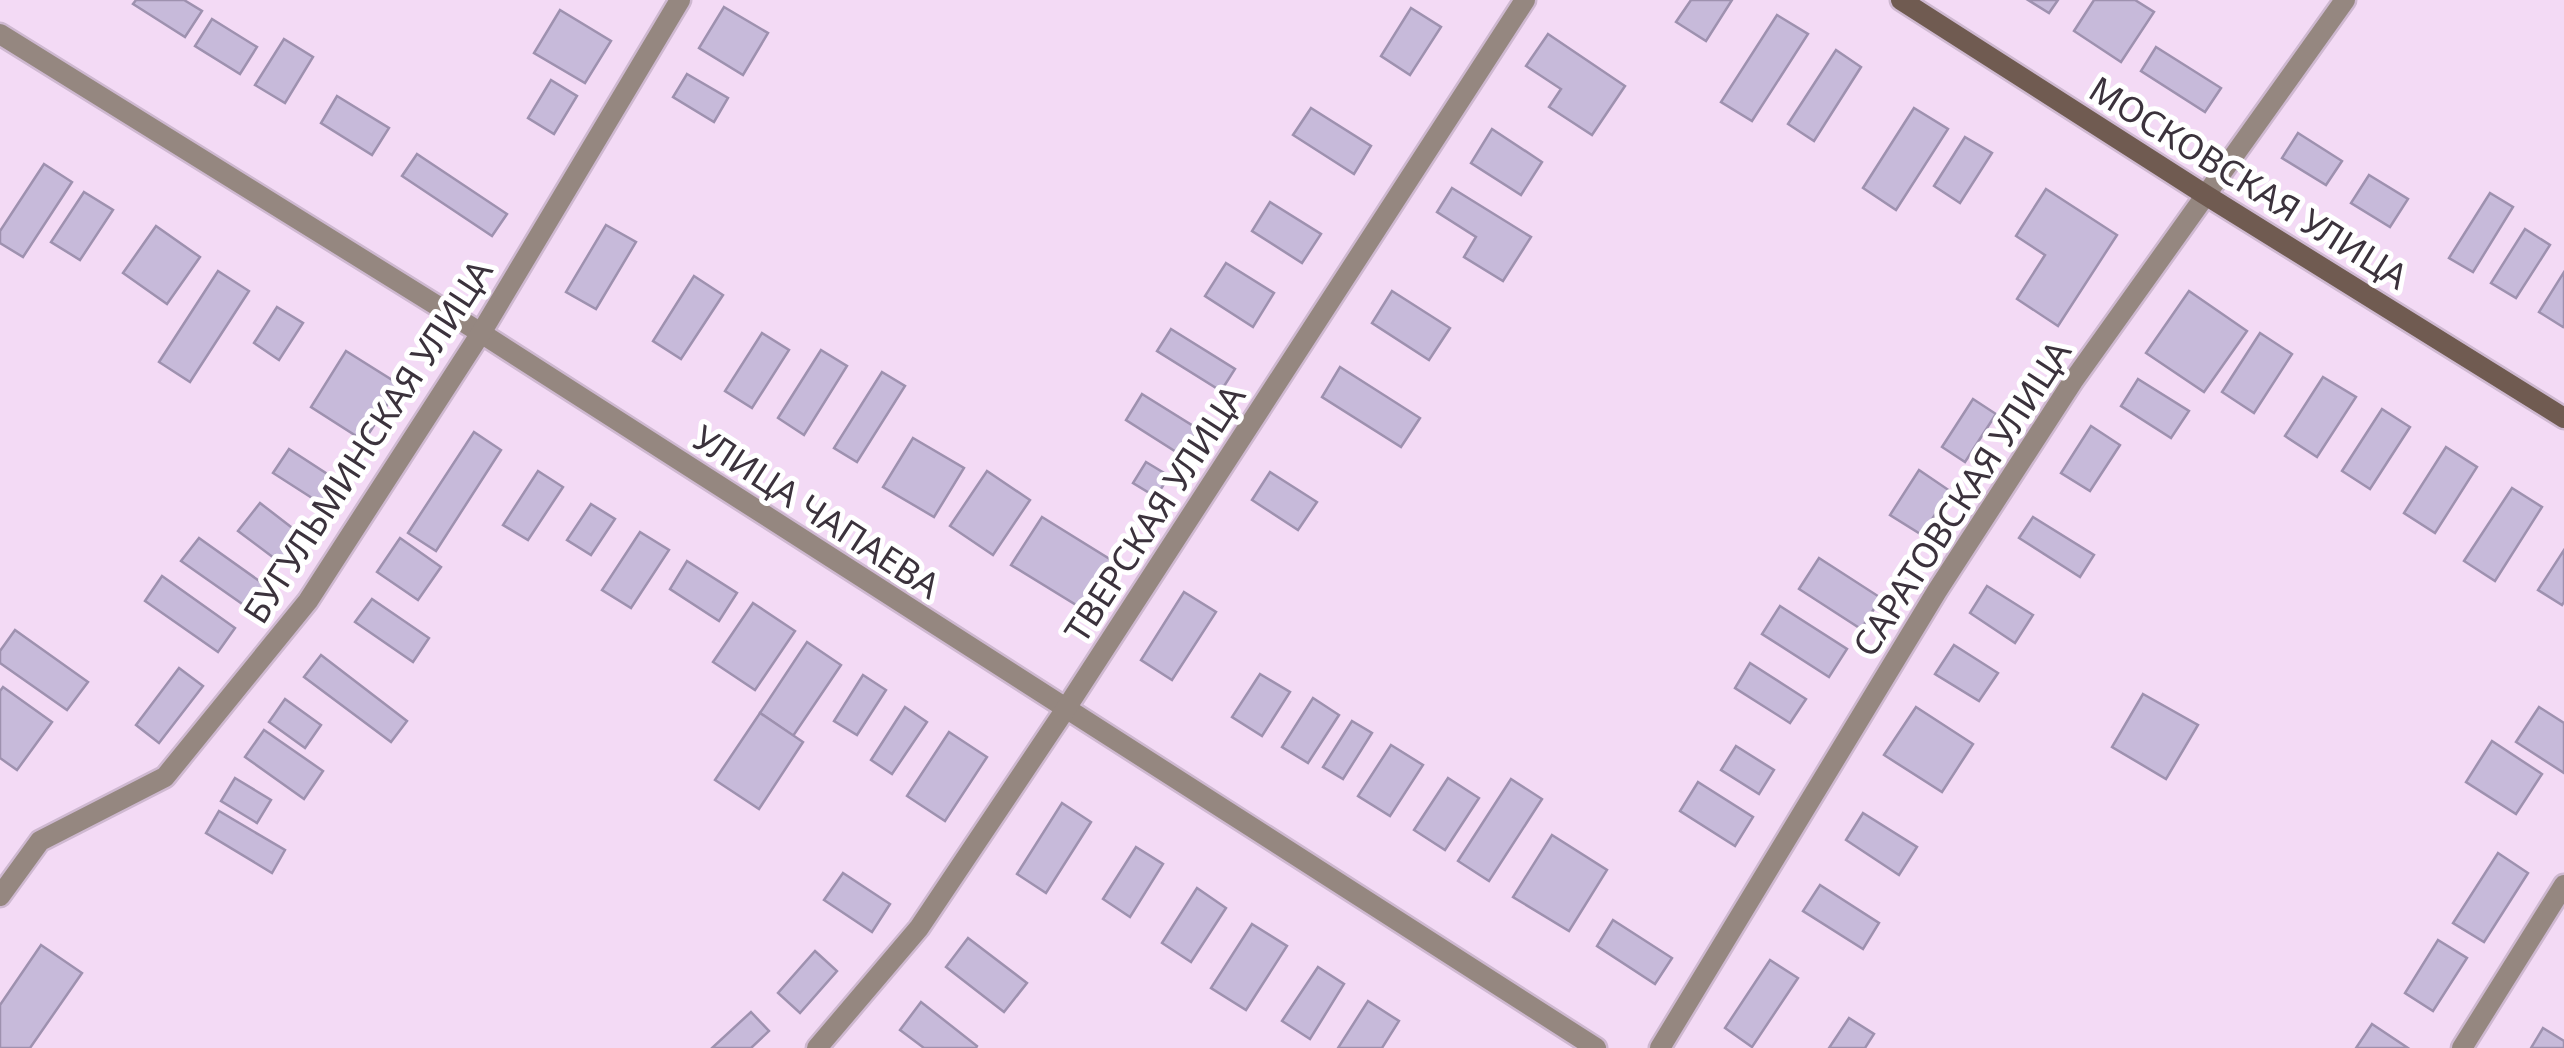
<svg xmlns="http://www.w3.org/2000/svg" width="2564" height="1048" font-family="'Noto Sans',sans-serif">
	<rect width="100%" height="100%" fill="#f3daf5"/>
	<!-- building -->
	<g fill="#c7bada" stroke="#9e91af" stroke-width="2.5">
		<path d="M136 0H184L202 11 185 37 133 4Z"/>
		<path d="M1691 0H1732L1706 41 1676 22Z"/>
		<path d="M2028 0H2058L2049 13Z"/>
		<path d="M2094 0H2135L2154 12 2121 62 2074 31Z"/>
		<path d="M724 7 768 33 743 75 699 48Z"/>
		<path d="M1411 8 1441 27 1410 75 1381 56Z"/>
		<path d="M560 10 611 41 585 83 534 53Z"/>
		<path d="M1777 15 1808 34 1752 121 1721 102Z"/>
		<path d="M212 19 257 47 240 74 195 46Z"/>
		<path d="M1548 34 1625 86 1592 135 1549 107 1561 89 1526 66Z"/>
		<path d="M284 39 313 57 285 103 255 85Z"/>
		<path d="M2156 47 2221 88 2205 112 2141 71Z"/>
		<path d="M1836 50 1861 67 1814 141 1788 124Z"/>
		<path d="M687 74 728 98 714 122 673 97Z"/>
		<path d="M551 80 577 96 554 134 528 118Z"/>
		<path d="M337 96 389 128 372 155 321 123Z"/>
		<path d="M1311 108 1371 146 1354 174 1293 135Z"/>
		<path d="M1914 108 1948 129 1896 210 1863 188Z"/>
		<path d="M1492 129 1542 162 1521 195 1471 163Z"/>
		<path d="M2298 133 2342 161 2326 185 2282 158Z"/>
		<path d="M1965 137 1992 153 1960 203 1934 186Z"/>
		<path d="M417 154 507 214 492 236 402 176Z"/>
		<path d="M44 164 72 182 23 257 0 243V231Z"/>
		<path d="M2369 175 2408 199 2390 227 2351 203Z"/>
		<path d="M1452 188 1531 237 1503 281 1464 257 1476 237 1437 212Z"/>
		<path d="M2046 189 2117 235 2058 326 2017 299 2045 255 2016 236Z"/>
		<path d="M84 192 113 210 80 260 51 242Z"/>
		<path d="M2490 193 2513 207 2473 272 2449 258Z"/>
		<path d="M1270 202 1321 234 1302 263 1252 231Z"/>
		<path d="M606 225 636 242 596 309 566 292Z"/>
		<path d="M156 226 200 257 167 304 123 273Z"/>
		<path d="M2525 229 2550 245 2516 298 2491 283Z"/>
		<path d="M1226 263 1274 293 1253 327 1205 296Z"/>
		<path d="M218 271 249 291 190 382 159 362Z"/>
		<path d="M2564 272V325L2563 327 2539 312Z"/>
		<path d="M694 276 723 295 681 359 653 341Z"/>
		<path d="M1392 291 1450 328 1429 360 1372 323Z"/>
		<path d="M2189 291 2247 331 2204 392 2146 353Z"/>
		<path d="M277 307 303 323 279 360 254 343Z"/>
		<path d="M1171 329 1235 369 1221 391 1157 351Z"/>
		<path d="M762 333 789 350 752 408 725 391Z"/>
		<path d="M2260 333 2292 354 2254 413 2222 392Z"/>
		<path d="M821 350 847 366 804 435 778 418Z"/>
		<path d="M346 351 400 385 364 441 311 407Z"/>
		<path d="M1340 367 1420 418 1401 447 1322 397Z"/>
		<path d="M882 372 905 386 857 462 834 448Z"/>
		<path d="M2323 377 2356 397 2317 457 2285 436Z"/>
		<path d="M2138 379 2189 411 2171 438 2121 406Z"/>
		<path d="M1142 394 1198 429 1181 455 1126 420Z"/>
		<path d="M1973 399 1996 414 1965 462 1942 447Z"/>
		<path d="M2382 409 2410 427 2370 489 2342 471Z"/>
		<path d="M2091 426 2120 445 2090 491 2061 473Z"/>
		<path d="M474 432 501 450 436 551 408 533Z"/>
		<path d="M913 438 964 468 934 517 883 487Z"/>
		<path d="M2446 447 2477 467 2435 533 2404 513Z"/>
		<path d="M289 449 338 481 323 505 273 473Z"/>
		<path d="M1146 462 1169 476 1156 497 1133 483Z"/>
		<path d="M1919 470 1950 491 1922 535 1890 515Z"/>
		<path d="M538 471 563 487 528 540 503 525Z"/>
		<path d="M987 471 1030 500 993 555 950 526Z"/>
		<path d="M1270 472 1317 502 1298 530 1252 500Z"/>
		<path d="M2512 488 2542 507 2495 581 2464 561Z"/>
		<path d="M260 503 304 537 282 564 238 531Z"/>
		<path d="M591 504 615 519 591 555 567 540Z"/>
		<path d="M1042 517 1116 563 1086 611 1011 565Z"/>
		<path d="M2033 517 2094 555 2080 577 2019 538Z"/>
		<path d="M640 532 669 550 631 608 602 590Z"/>
		<path d="M199 538 265 585 248 608 181 561Z"/>
		<path d="M400 538 441 567 418 600 377 572Z"/>
		<path d="M2564 550V602L2562 605 2538 590Z"/>
		<path d="M1819 558 1881 598 1861 629 1799 589Z"/>
		<path d="M687 561 737 593 719 621 670 589Z"/>
		<path d="M162 576 235 628 218 652 145 601Z"/>
		<path d="M1987 586 2033 615 2015 643 1970 613Z"/>
		<path d="M1184 592 1216 612 1172 680 1141 660Z"/>
		<path d="M372 599 429 638 413 662 355 622Z"/>
		<path d="M753 603 795 631 755 690 713 662Z"/>
		<path d="M1780 606 1847 649 1829 677 1762 634Z"/>
		<path d="M15 630 88 682 67 710 0 663V651Z"/>
		<path d="M807 642 841 665 793 736 760 713Z"/>
		<path d="M1954 645 1998 673 1979 701 1935 674Z"/>
		<path d="M321 655 407 721 391 742 304 677Z"/>
		<path d="M1750 663 1806 699 1790 723 1735 688Z"/>
		<path d="M179 668 203 686 159 743 136 725Z"/>
		<path d="M1260 674 1290 692 1262 736 1232 717Z"/>
		<path d="M863 675 886 690 857 735 834 721Z"/>
		<path d="M3 687 52 722 17 770 0 758V691Z"/>
		<path d="M2143 694 2198 725 2166 779 2112 747Z"/>
		<path d="M1313 698 1339 715 1308 763 1282 747Z"/>
		<path d="M285 699 321 725 305 748 269 722Z"/>
		<path d="M905 707 927 722 892 774 871 760Z"/>
		<path d="M1916 707 1973 744 1942 792 1884 755Z"/>
		<path d="M2539 707 2564 723V773L2516 742Z"/>
		<path d="M760 713 803 742 759 809 715 780Z"/>
		<path d="M1352 721 1372 733 1343 779 1323 767Z"/>
		<path d="M264 730 323 771 304 799 245 757Z"/>
		<path d="M949 732 987 757 945 821 907 796Z"/>
		<path d="M2492 741 2542 774 2516 814 2466 782Z"/>
		<path d="M1391 745 1423 765 1390 816 1358 796Z"/>
		<path d="M1736 746 1774 770 1759 794 1721 770Z"/>
		<path d="M235 778 271 800 257 823 221 801Z"/>
		<path d="M1448 778 1479 798 1445 850 1414 830Z"/>
		<path d="M1511 779 1542 799 1489 881 1458 861Z"/>
		<path d="M1698 782 1753 817 1735 846 1680 811Z"/>
		<path d="M1062 803 1091 822 1046 893 1017 874Z"/>
		<path d="M219 811 285 850 272 873 206 833Z"/>
		<path d="M1863 813 1917 847 1899 875 1846 840Z"/>
		<path d="M1552 835 1607 870 1569 931 1513 897Z"/>
		<path d="M1136 847 1163 864 1130 917 1103 899Z"/>
		<path d="M2498 853 2528 873 2484 942 2453 923Z"/>
		<path d="M843 873 890 904 872 932 824 900Z"/>
		<path d="M1820 885 1879 923 1863 949 1803 911Z"/>
		<path d="M1197 888 1226 908 1191 962 1162 943Z"/>
		<path d="M1613 920 1672 958 1655 984 1597 946Z"/>
		<path d="M1252 924 1287 946 1246 1010 1211 988Z"/>
		<path d="M968 938 1027 983 1004 1012 946 967Z"/>
		<path d="M2438 940 2467 958 2433 1011 2405 993Z"/>
		<path d="M41 945 82 973 30 1048H0V1005Z"/>
		<path d="M815 951 837 971 800 1013 778 993Z"/>
		<path d="M1770 960 1798 978 1752 1047 1725 1028Z"/>
		<path d="M1318 967 1344 984 1310 1039 1282 1021Z"/>
		<path d="M1368 1001 1399 1021 1382 1048H1338Z"/>
		<path d="M921 1002 977 1046 976 1048H924L900 1030Z"/>
		<path d="M751 1012 769 1031 751 1048H712Z"/>
		<path d="M1849 1018 1874 1034 1865 1048H1829Z"/>
		<path d="M2372 1024 2408 1048H2356Z"/>
		<path d="M2543 1028 2564 1041V1048H2531Z"/>
	</g>
	<g fill="none" stroke-linecap="round" stroke-linejoin="round">
		<!-- street casing -->
		<g stroke="#ceb8d0" stroke-width="25">
			<g id="street">
				<path d="M0 34 481 333 1596 1048"/>
				<path d="M0 896 40 841 165 777 308 601 481 333 680 0"/>
				<path d="M817 1048 919 928 1065 710 1525 0"/>
				<path d="M1660 1048 1937 591 2073 381 2345 0"/>
				<path d="M2462 1048 2564 885"/>
			</g>
		</g>
		<!-- secondary casing -->
		<g stroke="#ceb8d0" stroke-width="25">
			<path id="secondary" d="M1901 0 2204 194 2564 418"/>
		</g>
		<!-- street -->
		<use href="#street" stroke="#958780" stroke-width="20"/>
		<!-- secondary -->
		<use href="#secondary" stroke="#705b51" stroke-width="20"/>
	</g>
	<g text-anchor="middle" dominant-baseline="central" stroke-width="10" stroke-linejoin="round" paint-order="stroke">
		<!-- street labels -->
		<g font-size="35" fill="#3b323c" stroke="#fff">
			<text transform="translate(2249 182) rotate(32)">МОСКОВСКАЯ УЛИЦА</text>
			<text transform="translate(367 441) rotate(-57)">БУГУЛЬМИНСКАЯ УЛИЦА</text>
			<text transform="translate(1961 498) rotate(-57)">САРАТОВСКАЯ УЛИЦА</text>
			<text transform="translate(817 511) rotate(33)">УЛИЦА ЧАПАЕВА</text>
			<text transform="translate(1154 513) rotate(-57)">ТВЕРСКАЯ УЛИЦА</text>
		</g>
	</g>
</svg>
